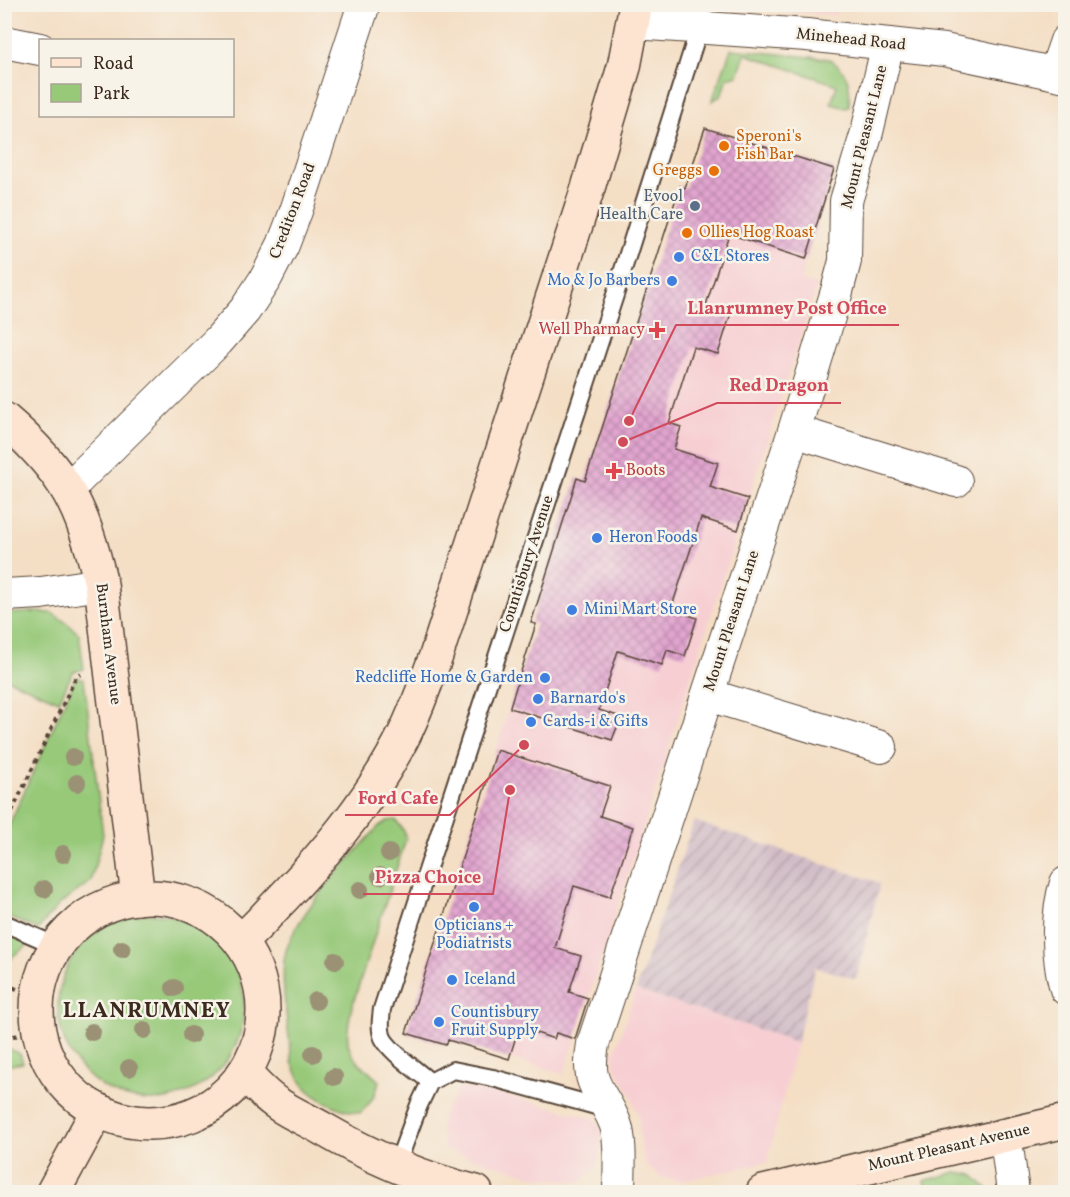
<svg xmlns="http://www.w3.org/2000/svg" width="1070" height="1197" font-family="Vollkorn,serif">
	<defs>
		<pattern id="industrial-furrows" width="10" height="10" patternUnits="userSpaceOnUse" patternTransform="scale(1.5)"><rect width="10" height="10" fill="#d2bdc7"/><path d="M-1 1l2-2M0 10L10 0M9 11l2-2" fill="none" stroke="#ac9aa1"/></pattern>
		<pattern id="building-cross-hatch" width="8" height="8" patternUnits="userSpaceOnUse" patternTransform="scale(1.5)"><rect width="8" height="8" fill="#e2a5d0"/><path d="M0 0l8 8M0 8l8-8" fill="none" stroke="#b887a8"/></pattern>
	</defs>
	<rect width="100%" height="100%" fill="#f7f3e8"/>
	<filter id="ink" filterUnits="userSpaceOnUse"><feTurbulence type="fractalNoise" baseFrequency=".0167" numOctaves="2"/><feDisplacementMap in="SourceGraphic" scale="12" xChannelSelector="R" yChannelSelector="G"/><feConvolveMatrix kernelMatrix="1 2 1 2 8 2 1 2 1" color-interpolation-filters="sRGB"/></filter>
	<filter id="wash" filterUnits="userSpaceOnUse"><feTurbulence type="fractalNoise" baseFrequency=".008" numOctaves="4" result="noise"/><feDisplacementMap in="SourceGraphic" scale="24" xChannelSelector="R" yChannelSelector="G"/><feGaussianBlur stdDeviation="1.35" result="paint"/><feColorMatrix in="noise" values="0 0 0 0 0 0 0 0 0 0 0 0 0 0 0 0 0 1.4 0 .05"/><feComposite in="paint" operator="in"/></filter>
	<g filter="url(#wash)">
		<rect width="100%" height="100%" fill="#f4dec4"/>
		<!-- built -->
		<g fill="#f7cfd3">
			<path d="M695 5 836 4V15Z"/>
			<path d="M705 128 834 169 800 280 817 285 564 1074 448 1040 446 1045 406 1033 536 624 531 623 577 478 585 480 680 186 686 187Z"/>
			<path d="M636 990 797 1042 767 1162 680 1181 660 1177 647 1166 641 1148 638 1113 631 1095 616 1071 613 1058Z"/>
			<path d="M466 1085 592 1118 598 1123 602 1131 601 1148 596 1168 580 1182 537 1177 445 1150 440 1128 443 1115 458 1088Z"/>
		</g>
		<!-- industrial -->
		<path fill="url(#industrial-furrows)" d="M694 821 880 883 856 979 815 967 797 1042 636 990Z"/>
		<!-- green -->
		<g fill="#97c979" stroke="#697a4c" stroke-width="1.5">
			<path d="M731 49 830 59C849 73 851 84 849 107L846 108 831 104 837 85 745 54 738 75 727 78 721 96 712 101Z"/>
			<path d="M32 612 52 613 67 623 79 634 84 669 73 672 59 701 5 678V614Z"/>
			<path d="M76 677 84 679 103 835 91 881 59 905 38 929 5 916V834Z"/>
			<path d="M396 820 404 831 406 839 351 1010C343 1051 348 1054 379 1081 376 1095 371 1103 360 1113 343 1112 318 1100 306 1088 299 1081 296 1072 292 1062 289 1032 281 991 284 961 288 920 352 857 379 826L387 821Z"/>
			<circle cx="151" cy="1007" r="93"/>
			<path d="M5 932 23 940 27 946 13 956 5 971Z"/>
			<path d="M5 1047 20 1054 23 1063 5 1066Z"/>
			<path d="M956 1172 973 1175 991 1192H931L924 1181Z"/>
		</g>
		<g id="blocks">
			<!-- building -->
			<g fill="url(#building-cross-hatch)">
				<path d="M705 128 834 169 806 259 729 234 706 305 731 313 718 354 693 347 669 423 681 427 674 449 718 463 710 487 748 499 738 530 701 518 671 609 697 618 685 656 667 650 662 665 618 651 599 710 621 717 612 740 510 708V706L536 624 531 623 577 478 585 481 680 186 685 188Z"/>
				<path d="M497 750 610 786 600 816 633 827 610 897 574 886 555 948 581 956 569 992 588 998 575 1039 556 1033 554 1039 519 1027 509 1059 448 1040 446 1045 406 1033Z"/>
			</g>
		</g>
	</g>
	<g filter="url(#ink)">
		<use href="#blocks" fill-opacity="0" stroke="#574537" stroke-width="1.5"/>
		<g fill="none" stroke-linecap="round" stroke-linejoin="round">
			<!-- lane casing -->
			<g stroke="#574537" stroke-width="20">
				<g id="lane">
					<path d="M4 923 57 946"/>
					<path d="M430 1082C417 1070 391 1053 383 1038 379 1029 381 1018 382 1009L615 295 699 29"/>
					<path d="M396 1167 419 1105 430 1082 453 1070 493 1078 607 1109"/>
				</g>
			</g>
			<!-- street casing -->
			<g stroke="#574537" stroke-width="34">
				<g id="street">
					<path d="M634 23 807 35 944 50 1066 76"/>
					<path d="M4 42 40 49"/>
					<path d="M1055 73 1066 41"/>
					<path d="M794 431 956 481"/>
					<path d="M68 489 218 341 245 310 266 278 283 245 296 211 364 4"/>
					<path d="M4 595 41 593 101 584"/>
					<path d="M708 695 881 747"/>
					<path d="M1066 883C1056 913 1057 959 1066 989"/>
					<path d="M1003 1135 1008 1154 1013 1192"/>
					<path d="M619 1192C619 1173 622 1140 615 1123 601 1088 585 1087 593 1044L794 431 837 291 845 261 846 201 867 132 888 44"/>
				</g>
			</g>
			<!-- secondary casing -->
			<g stroke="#574537" stroke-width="36">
				<g id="secondary">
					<path d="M4 419C65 471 83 507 101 584L138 898"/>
					<circle cx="150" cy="1010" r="113"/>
					<path d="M240 941C256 929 268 913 282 899 329 850 375 794 405 733 417 708 426 682 436 656L588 188 624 67 636 4"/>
					<path d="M244 1073C255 1084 265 1096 278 1104 292 1114 308 1120 323 1129 371 1157 422 1179 476 1192"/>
					<path d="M53 1192 98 1110"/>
					<path d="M763 1192 1066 1121"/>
				</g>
			</g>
			<!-- path -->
			<g stroke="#574537" stroke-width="4" stroke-dasharray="4.5 4.5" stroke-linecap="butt">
				<path d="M4 828 76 677 81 674"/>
				<path d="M4 985 38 995"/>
				<path d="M4 1037 39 1033"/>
			</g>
			<!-- lane -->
			<use href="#lane" stroke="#fff" stroke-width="16"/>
			<!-- street -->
			<use href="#street" stroke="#fff" stroke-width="32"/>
			<!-- secondary -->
			<use href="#secondary" stroke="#fde4d1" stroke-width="33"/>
		</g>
		<!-- trees -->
		<g fill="#9b9175">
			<circle cx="73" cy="757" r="9"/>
			<circle cx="77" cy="783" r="9"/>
			<circle cx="389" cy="853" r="9"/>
			<circle cx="63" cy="854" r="9"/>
			<circle cx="380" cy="876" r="9"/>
			<circle cx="44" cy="889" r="9"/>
			<circle cx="360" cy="890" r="9"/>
			<circle cx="122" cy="949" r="9"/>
			<circle cx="335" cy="961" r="9"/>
			<circle cx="174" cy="988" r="9"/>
			<circle cx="316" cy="1001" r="9"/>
			<circle cx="144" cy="1030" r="9"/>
			<circle cx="92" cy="1032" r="9"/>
			<circle cx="191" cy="1035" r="9"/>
			<circle cx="313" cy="1054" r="9"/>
			<circle cx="129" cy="1068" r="9"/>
			<circle cx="334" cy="1077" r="9"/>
		</g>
	</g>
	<!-- markers -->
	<g fill="#e8710a" stroke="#f7f3e8" stroke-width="2">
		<circle cx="724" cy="146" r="6"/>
		<circle cx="714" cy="171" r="6"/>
		<circle cx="687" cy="233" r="6"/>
	</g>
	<circle fill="#5c6f8a" stroke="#f7f3e8" stroke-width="2" cx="695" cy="206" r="6"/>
	<g fill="#3f7fe0" stroke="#f7f3e8" stroke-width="2">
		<circle cx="679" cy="257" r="6"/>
		<circle cx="672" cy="281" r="6"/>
		<circle cx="597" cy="538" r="6"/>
		<circle cx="572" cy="610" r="6"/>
		<circle cx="545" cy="678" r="6"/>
		<circle cx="538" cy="699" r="6"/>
		<circle cx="531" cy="722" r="6"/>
		<circle cx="474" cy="907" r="6"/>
		<circle cx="452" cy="980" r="6"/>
		<circle cx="439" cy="1022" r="6"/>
	</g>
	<g fill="#e0444e" stroke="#f7f3e8" stroke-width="2">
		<path d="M654 321h6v6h6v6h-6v6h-6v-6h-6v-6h6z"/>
		<path d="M611 462h6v6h6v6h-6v6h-6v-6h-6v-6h6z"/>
	</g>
	<g text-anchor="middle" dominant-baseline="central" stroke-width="5" stroke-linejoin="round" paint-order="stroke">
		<!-- street labels -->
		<g font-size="16" fill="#3b2a1e" stroke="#f7f3e8">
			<text transform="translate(851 40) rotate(6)">Minehead Road</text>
			<text transform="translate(865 137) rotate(-76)">Mount Pleasant Lane</text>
			<text transform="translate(293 211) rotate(-69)">Crediton Road</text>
			<text transform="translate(527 564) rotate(-72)">Countisbury Avenue</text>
			<text transform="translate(732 621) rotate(-72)">Mount Pleasant Lane</text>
			<text transform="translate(108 644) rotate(83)">Burnham Avenue</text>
			<text transform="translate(949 1148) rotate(-13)">Mount Pleasant Avenue</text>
		</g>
		<!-- food labels -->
		<g font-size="16" fill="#c56008" stroke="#f7f3e8" text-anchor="start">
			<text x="736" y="137">Speroni's<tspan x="736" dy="18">Fish Bar</tspan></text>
			<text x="702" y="171" text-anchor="end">Greggs</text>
			<text x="699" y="233">Ollies Hog Roast</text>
		</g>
		<!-- service labels -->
		<g font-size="16" fill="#4e5e75" stroke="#f7f3e8" text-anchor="end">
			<text x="683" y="197">Evool<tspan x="683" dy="18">Health Care</tspan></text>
		</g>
		<!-- shop labels -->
		<g font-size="16" fill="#366cbe" stroke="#f7f3e8" text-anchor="start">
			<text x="691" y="257">C&amp;L Stores</text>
			<text x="660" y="281" text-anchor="end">Mo &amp; Jo Barbers</text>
			<text x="609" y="538">Heron Foods</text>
			<text x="584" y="610">Mini Mart Store</text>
			<text x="533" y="678" text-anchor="end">Redcliffe Home &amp; Garden</text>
			<text x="550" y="699">Barnardo's</text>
			<text x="543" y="722">Cards-i &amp; Gifts</text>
			<text x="474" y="926" text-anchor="middle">Opticians +<tspan x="474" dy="18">Podiatrists</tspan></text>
			<text x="464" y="980">Iceland</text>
			<text x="451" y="1013">Countisbury<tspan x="451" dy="18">Fruit Supply</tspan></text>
		</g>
		<!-- health labels -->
		<g font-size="16" fill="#be3a42" stroke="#f7f3e8" text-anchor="end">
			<text x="645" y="330">Well Pharmacy</text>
			<text x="626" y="471" text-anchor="start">Boots</text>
		</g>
		<!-- district labels -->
		<g font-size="22" font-weight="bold" letter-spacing="1.5" fill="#3b2a1e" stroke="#f7f3e8">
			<text x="147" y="1011">LLANRUMNEY</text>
		</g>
	</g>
	<!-- callouts -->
	<path fill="none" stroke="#d1495b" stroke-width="2" d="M629 421L676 325H899M623 442L717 403H841M524 745L450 815H345M510 790L493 894H363"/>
	<g fill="#d1495b" stroke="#f7f3e8" stroke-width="2">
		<circle cx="629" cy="421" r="6"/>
		<circle cx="623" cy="442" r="6"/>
		<circle cx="524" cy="745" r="6"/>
		<circle cx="510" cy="790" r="6"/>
	</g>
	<g font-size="18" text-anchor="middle" font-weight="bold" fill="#d1495b" stroke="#f7f3e8" stroke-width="5" stroke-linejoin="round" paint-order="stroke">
		<text x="787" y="314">Llanrumney Post Office</text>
		<text x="779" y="391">Red Dragon</text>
		<text x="398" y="804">Ford Cafe</text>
		<text x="428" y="883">Pizza Choice</text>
	</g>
	<!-- margin -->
	<rect width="1070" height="1197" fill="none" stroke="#f7f3e8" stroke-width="24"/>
	<!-- legend -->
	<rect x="39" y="39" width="195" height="78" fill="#f7f3e8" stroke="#aca397" stroke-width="1.5"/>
	<rect x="51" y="58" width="30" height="9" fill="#fde4d1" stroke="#aca397" stroke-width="1.5"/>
	<text x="93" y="69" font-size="18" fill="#3b2a1e">Road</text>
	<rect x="51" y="84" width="30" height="18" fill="#97c979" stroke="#aca397" stroke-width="1.5"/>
	<text x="93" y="99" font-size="18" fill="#3b2a1e">Park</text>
</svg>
